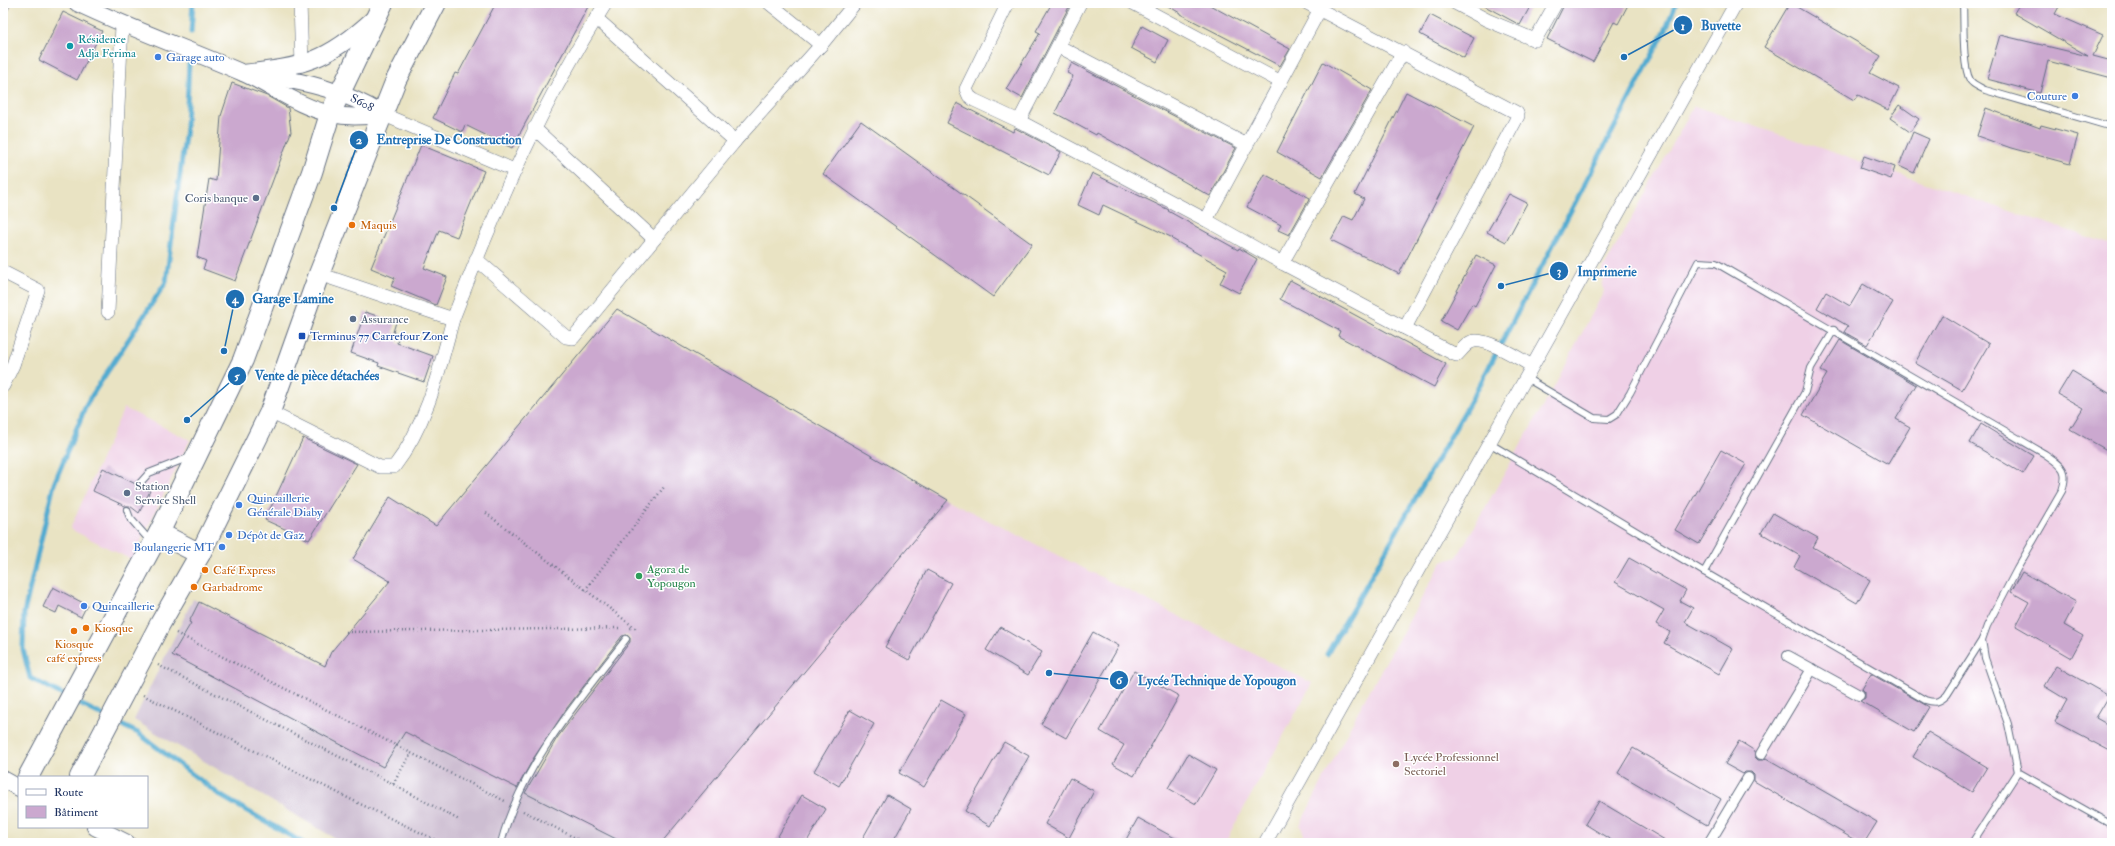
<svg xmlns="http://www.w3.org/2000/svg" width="2115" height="846" font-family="'IM FELL Double Pica',serif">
	<rect width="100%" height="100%" fill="#fff"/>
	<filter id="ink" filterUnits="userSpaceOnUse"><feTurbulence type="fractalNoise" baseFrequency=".025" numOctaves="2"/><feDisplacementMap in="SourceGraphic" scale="8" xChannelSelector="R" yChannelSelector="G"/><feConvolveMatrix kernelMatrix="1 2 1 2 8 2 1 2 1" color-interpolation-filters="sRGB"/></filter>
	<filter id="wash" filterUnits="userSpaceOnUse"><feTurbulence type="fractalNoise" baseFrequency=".012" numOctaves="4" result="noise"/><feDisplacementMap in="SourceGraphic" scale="16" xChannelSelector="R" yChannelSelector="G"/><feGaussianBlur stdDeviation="0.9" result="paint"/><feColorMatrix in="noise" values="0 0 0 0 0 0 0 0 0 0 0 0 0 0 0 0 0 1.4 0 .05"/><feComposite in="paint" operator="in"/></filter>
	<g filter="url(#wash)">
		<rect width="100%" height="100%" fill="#e9e3c3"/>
		<!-- built -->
		<g fill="#efd0e6">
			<path d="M1694 106 2112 245V843H1299L1304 834 1300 825 1362 704 1442 562 1457 557 1551 392 1604 291 1601 273Z"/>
			<path d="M124 408 190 440 132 560 70 529Z"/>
			<path d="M948 500 1312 683 1225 843H674L665 838Z"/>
		</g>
		<!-- industrial -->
		<path fill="#cdbed2" d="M193 599 199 602 674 843H343L134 720Z"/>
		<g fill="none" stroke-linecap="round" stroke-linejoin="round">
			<!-- stream -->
			<g stroke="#52abd0" stroke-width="5">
				<path d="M191 32 193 3"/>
				<path d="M1327 654 1478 388 1666 29 1676 3"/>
				<path d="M67 697 30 678 23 649 24 613 54 484 87 403 166 282 186 128 189 62"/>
				<path d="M74 701 106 717"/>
				<path d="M113 721 138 733 221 796 303 843"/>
			</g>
		</g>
		<g id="blocks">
			<!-- building -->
			<g fill="#cba8cf">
				<path d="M496 3H590L512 148 465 125 462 132 433 118 455 73 458 74Z"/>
				<path d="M1052 3H1071L1022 98 1006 89 1040 33 1036 31Z"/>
				<path d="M1163 3H1206L1290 49 1280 66 1180 14V13Z"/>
				<path d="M1479 3H1532L1520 25Z"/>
				<path d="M1565 3H1629L1618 24 1614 22 1593 62 1547 39Z"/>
				<path d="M1790 3 1881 56 1870 73 1899 88 1888 110 1858 95 1854 100 1764 47Z"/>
				<path d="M2020 3H2061L2055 14 2103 35 2093 56 2112 61V78L2048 61 2040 93 1987 79 2000 35 2088 56 2014 13Z"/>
				<path d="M63 12 102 31 77 80 39 60Z"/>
				<path d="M1430 15 1474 38 1464 58 1420 34Z"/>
				<path d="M1142 26 1168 40 1157 62 1131 48Z"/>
				<path d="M1323 62 1372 90 1322 177 1277 152Z"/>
				<path d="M1072 63 1236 148 1210 196 1097 133 1096 135 1055 113 1073 76 1067 73Z"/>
				<path d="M232 83 267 96 288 108 291 132 235 281 203 269 206 261 197 257 209 179 216 181 221 116Z"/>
				<path d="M1406 92 1474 127 1399 274 1331 240 1344 216 1353 220 1364 199 1355 194Z"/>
				<path d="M957 103 1013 132 1015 128 1061 152 1049 175 947 123Z"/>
				<path d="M1899 105 1919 119 1910 132 1890 118Z"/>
				<path d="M1986 108 2040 128 2041 125 2078 135 2070 164 2011 148 1977 136Z"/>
				<path d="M861 121 1032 244 993 297 823 174Z"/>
				<path d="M1913 132 1929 139 1914 173 1899 166Z"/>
				<path d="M421 145 484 171 457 237 439 230 424 268 447 277 436 305 391 286 395 278 371 268Z"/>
				<path d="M1864 156 1895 167 1891 179 1860 168Z"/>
				<path d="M1092 173 1169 210 1168 211 1238 250 1239 248 1257 259 1239 293 1220 283 1227 270 1172 239 1173 238 1103 205 1099 215 1078 205Z"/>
				<path d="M1264 174 1310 198 1289 235 1278 230 1281 225 1247 207Z"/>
				<path d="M1509 194 1527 203 1506 242 1487 232Z"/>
				<path d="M1476 255 1496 265 1475 306 1472 304 1457 330 1441 321Z"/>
				<path d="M1290 280 1446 364 1434 387 1338 336 1340 331 1280 299Z"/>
				<path d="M1863 284 1893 302 1867 345 1844 332 1848 326 1817 308 1826 292 1850 306Z"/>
				<path d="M617 309 948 500 661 843H624L525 793 557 738 630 642V638L627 635 622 636 567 708 533 759 517 788 405 732 383 767 172 655 191 623 189 622 199 602 325 666 331 652 390 581 353 559 390 497 436 526Z"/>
				<path d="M365 312 396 322 393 332 399 335 397 343 433 356 424 382 378 366 379 363 351 353Z"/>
				<path d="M1942 315 1989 344 1962 390 1915 363Z"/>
				<path d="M1840 340 1916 385 1896 419 1910 427 1888 464 1803 415 1827 374 1821 371Z"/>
				<path d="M2072 371 2112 395V453L2070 429 2083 408 2058 394Z"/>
				<path d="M1981 424 2034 456 2023 474 1970 443Z"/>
				<path d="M303 438 357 464 309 540 265 520Z"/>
				<path d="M1721 450 1746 464 1699 544 1675 530Z"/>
				<path d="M103 468 150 491 139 513 130 506H125L93 491Z"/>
				<path d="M1773 513 1818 538 1813 547 1870 580 1857 603 1794 567 1800 556 1761 533Z"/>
				<path d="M1629 558 1686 590 1680 601 1693 608 1685 622 1733 649 1719 674 1664 643 1670 632 1656 624 1664 610 1615 582Z"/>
				<path d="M927 570 951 583 909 660 885 647Z"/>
				<path d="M2022 572 2076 602 2064 625 2083 636 2071 658 2016 626 2029 602 2011 592Z"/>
				<path d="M53 587 87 605 81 617 59 606 56 613 43 607Z"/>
				<path d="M1000 627 1042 652 1028 675 986 650Z"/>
				<path d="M1093 632 1119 646 1066 738 1041 724Z"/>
				<path d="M2056 666 2109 696 2096 718 2112 727V752L2055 722 2067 700 2044 686Z"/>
				<path d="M1134 671 1179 696 1134 776 1113 764 1124 745 1100 731Z"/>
				<path d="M1871 674 1929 707 1914 732 1860 701 1865 698V692L1862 689Z"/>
				<path d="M941 700 966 714 924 787 899 773Z"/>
				<path d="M850 710 874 724 839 786 814 771Z"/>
				<path d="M1928 732 1987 767 1972 792 1913 757Z"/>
				<path d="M1739 741 1755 751V757L1758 760H1764L1766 758 1877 822 1864 843H1860L1754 781V775L1751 772H1745L1743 774 1725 764Z"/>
				<path d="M1004 742 1029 756 990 826 965 811Z"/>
				<path d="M1633 748 1721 799 1707 825 1618 773Z"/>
				<path d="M1188 754 1216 770 1196 804 1168 788Z"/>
				<path d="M1070 778 1094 791 1069 838 1045 824Z"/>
				<path d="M802 795 826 809 806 843H774Z"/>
				<path d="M887 795 911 809 892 843H860Z"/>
				<path d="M1599 801 1670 843H1616L1585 824Z"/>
				<path d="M1138 818 1184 843H1124Z"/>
			</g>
		</g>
	</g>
	<g filter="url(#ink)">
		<use href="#blocks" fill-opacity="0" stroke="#636e81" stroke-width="1"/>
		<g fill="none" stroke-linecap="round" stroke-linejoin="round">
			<!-- service casing -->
			<g stroke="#636e81" stroke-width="8">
				<g id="service">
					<path d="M1963 3C1964 21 1962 66 1970 80 1973 85 1980 87 1985 90L2112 127"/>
					<path d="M1489 443 1704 572 1925 700C1935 703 1939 703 1947 695L1982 640 1987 626 2017 569 2062 491C2069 469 2062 466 2045 454L1716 263 1698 262 1630 393 1617 414 1609 419 1594 418 1526 378"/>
					<path d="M140 483 149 473 190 457"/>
					<path d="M127 510 130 518 151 542"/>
					<path d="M1704 572 1805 392 1811 368 1834 330"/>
					<path d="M1982 640 1985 658 2008 724 2018 772 2112 825"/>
					<path d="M501 843C521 766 578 701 626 639"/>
					<path d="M1972 843 2018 772"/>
				</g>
			</g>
			<!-- pedestrian casing -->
			<g stroke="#636e81" stroke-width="12">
				<g id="pedestrian">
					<path d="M1788 656 1859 695"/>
					<path d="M1761 754 1812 669"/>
					<path d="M1709 843 1748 778"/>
				</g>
			</g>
			<!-- minor casing -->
			<g stroke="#636e81" stroke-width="14">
				<g id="minor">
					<path d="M300 3 302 65"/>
					<path d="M769 3 821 45"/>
					<path d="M1008 3 966 89 969 96 974 100 1019 121 1206 220 1282 263 1454 354 1457 355C1461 351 1466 344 1471 342 1484 336 1520 359 1532 366"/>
					<path d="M1133 3 1281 82"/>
					<path d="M1307 3 1517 113 1518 116 1405 328"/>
					<path d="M1455 3 1487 20 1535 40 1556 3"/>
					<path d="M3 5 4 3"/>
					<path d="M596 18 735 141"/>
					<path d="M1058 46 1247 145"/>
					<path d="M382 114 514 170"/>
					<path d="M1019 121 1080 3"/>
					<path d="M534 128 654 239"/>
					<path d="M1206 220 1320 9"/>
					<path d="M476 259 566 337 573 338 735 141 821 45 855 3"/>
					<path d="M1282 263 1403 52"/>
					<path d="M3 272 38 290 13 365 3 386"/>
					<path d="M319 274 453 319C495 210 542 102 606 3"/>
					<path d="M108 312 122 25"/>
					<path d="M270 412 380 467H394C427 424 439 371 453 319"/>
					<path d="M1265 843 1736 3"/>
				</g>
			</g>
			<!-- tertiary casing -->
			<g stroke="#636e81" stroke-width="18">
				<g id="tertiary">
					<path d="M77 3C131 29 188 49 243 73 272 86 299 107 331 114 349 118 364 117 382 114"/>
					<path d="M243 73C304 66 326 62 373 19"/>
					<path d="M265 76C308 82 345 91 382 114"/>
					<path d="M3 779 19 788"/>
					<path d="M95 827 127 843"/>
				</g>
			</g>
			<!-- primary casing -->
			<g stroke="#636e81" stroke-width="22">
				<g id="primary">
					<path d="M159 533 200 554"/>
					<path d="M28 777 159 533 243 360 312 172 330 114 383 3"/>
					<path d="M80 777 160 624 200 554 270 412 319 274 396 80 436 3"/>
				</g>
			</g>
			<!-- path -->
			<g stroke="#636e81" stroke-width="2.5" stroke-dasharray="1 3" stroke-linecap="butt">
				<path d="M486 513 635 628H630"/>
				<path d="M585 590 664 487"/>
				<path d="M346 632 621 628"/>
				<path d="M176 633 505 801"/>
				<path d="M158 665 393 784 459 820"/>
				<path d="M143 695 352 800 442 843"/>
				<path d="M393 784 411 753"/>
				<path d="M523 811 585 843"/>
			</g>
			<!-- service -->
			<use href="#service" stroke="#fff" stroke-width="6"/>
			<!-- pedestrian -->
			<use href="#pedestrian" stroke="#fff" stroke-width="10"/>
			<!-- minor -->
			<use href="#minor" stroke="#fff" stroke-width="13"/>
			<!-- tertiary -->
			<use href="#tertiary" stroke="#fff" stroke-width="16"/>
			<!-- primary -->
			<use href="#primary" stroke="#fff" stroke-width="20"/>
		</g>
	</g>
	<!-- markers -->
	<circle fill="#0f9aa8" stroke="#fff" stroke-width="1.5" cx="70" cy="46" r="4"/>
	<g fill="#3f7fe0" stroke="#fff" stroke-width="1.5">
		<circle cx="158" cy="57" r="4"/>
		<circle cx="2075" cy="96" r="4"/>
		<circle cx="239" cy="505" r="4"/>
		<circle cx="229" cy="535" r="4"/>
		<circle cx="222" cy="547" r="4"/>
		<circle cx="84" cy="606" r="4"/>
	</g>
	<g fill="#5c6f8a" stroke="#fff" stroke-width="1.5">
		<circle cx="256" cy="198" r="4"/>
		<circle cx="353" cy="319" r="4"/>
		<circle cx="127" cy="493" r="4"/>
	</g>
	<g fill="#e8710a" stroke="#fff" stroke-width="1.5">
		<circle cx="352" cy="225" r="4"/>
		<circle cx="205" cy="570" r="4"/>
		<circle cx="194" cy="587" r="4"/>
		<circle cx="86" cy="628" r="4"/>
		<circle cx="74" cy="631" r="4"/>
	</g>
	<rect fill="#1a4fb4" stroke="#fff" stroke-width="1.5" x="298" y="332" width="8" height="8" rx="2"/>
	<circle fill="#2e9e5b" stroke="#fff" stroke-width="1.5" cx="639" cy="576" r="4"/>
	<circle fill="#8d6e63" stroke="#fff" stroke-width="1.5" cx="1396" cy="764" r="4"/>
	<g text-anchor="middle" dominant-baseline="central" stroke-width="3" stroke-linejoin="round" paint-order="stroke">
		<!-- culture labels -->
		<g font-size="12" fill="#0d838f" stroke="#fff" text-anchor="start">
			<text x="78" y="39">Résidence<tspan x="78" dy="14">Adja Ferima</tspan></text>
		</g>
		<!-- shop labels -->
		<g font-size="12" fill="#366cbe" stroke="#fff" text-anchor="start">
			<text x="166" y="57">Garage auto</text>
			<text x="2067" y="96" text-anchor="end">Couture</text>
			<text x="247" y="498">Quincaillerie<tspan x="247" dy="14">Générale Diaby</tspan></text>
			<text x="237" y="535">Dépôt de Gaz</text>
			<text x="214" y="547" text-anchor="end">Boulangerie MT</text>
			<text x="92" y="606">Quincaillerie</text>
		</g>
		<!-- street labels -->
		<g font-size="12" fill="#1b2f5e" stroke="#fff">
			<text transform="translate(362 103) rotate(27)">S608</text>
		</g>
		<!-- service labels -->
		<g font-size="12" fill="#4e5e75" stroke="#fff" text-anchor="start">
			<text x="248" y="198" text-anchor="end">Coris banque</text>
			<text x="361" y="319">Assurance</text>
			<text x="135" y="486">Station<tspan x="135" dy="14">Service Shell</tspan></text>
		</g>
		<!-- food labels -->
		<g font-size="12" fill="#c56008" stroke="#fff" text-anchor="start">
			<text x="360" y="225">Maquis</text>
			<text x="213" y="570">Café Express</text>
			<text x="202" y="587">Garbadrome</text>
			<text x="94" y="628">Kiosque</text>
			<text x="74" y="644" text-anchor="middle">Kiosque<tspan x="74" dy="14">café express</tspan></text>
		</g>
		<!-- transit labels -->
		<g font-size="12" fill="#164399" stroke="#fff" text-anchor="start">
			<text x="310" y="336">Terminus 77 Carrefour Zone</text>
		</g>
		<!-- leisure labels -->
		<g font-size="12" fill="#27864d" stroke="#fff" text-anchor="start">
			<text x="647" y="569">Agora de<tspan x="647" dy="14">Yopougon</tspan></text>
		</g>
		<!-- education labels -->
		<g font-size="12" fill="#785e54" stroke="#fff" text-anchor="start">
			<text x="1404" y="757">Lycée Professionnel<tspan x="1404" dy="14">Sectoriel</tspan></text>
		</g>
	</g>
	<!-- callouts -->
	<path fill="none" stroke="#1f6fb2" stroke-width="1.5" d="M1624 57L1683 25M334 208L359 140M1501 286L1559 271M224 351L235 299M187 420L237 376M1049 673L1119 680"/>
	<g fill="#1f6fb2" stroke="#fff" stroke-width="1.5">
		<circle cx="1624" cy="57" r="4"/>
		<circle cx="334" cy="208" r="4"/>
		<circle cx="1501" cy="286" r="4"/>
		<circle cx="224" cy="351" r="4"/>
		<circle cx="187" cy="420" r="4"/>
		<circle cx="1049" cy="673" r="4"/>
		<circle cx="1683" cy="25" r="10"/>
		<circle cx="359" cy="140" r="10"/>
		<circle cx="1559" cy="271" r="10"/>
		<circle cx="235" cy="299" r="10"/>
		<circle cx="237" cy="376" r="10"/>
		<circle cx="1119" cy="680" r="10"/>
	</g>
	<g font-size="12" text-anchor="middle" font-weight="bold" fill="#fff">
		<text x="1683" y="30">1</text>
		<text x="359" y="144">2</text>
		<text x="1559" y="275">3</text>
		<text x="235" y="303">4</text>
		<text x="237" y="380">5</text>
		<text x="1119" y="684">6</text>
	</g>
	<g font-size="13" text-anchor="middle" font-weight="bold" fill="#1f6fb2" stroke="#fff" stroke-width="3" stroke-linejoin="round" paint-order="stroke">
		<text x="1721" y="30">Buvette</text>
		<text x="449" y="144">Entreprise De Construction</text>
		<text x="1607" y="276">Imprimerie</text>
		<text x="293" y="303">Garage Lamine</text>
		<text x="317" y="380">Vente de pièce détachées</text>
		<text x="1217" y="685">Lycée Technique de Yopougon</text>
	</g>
	<!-- margin -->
	<rect width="2115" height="846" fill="none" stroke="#fff" stroke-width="16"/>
	<!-- legend -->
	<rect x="18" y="776" width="130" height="52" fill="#ffffff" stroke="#a4acbf"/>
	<rect x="26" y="789" width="20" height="6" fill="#ffffff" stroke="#a4acbf"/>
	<text x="54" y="796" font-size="12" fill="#1b2f5e">Route</text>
	<rect x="26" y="806" width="20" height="12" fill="#cba8cf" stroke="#a4acbf"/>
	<text x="54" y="816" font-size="12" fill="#1b2f5e">Bâtiment</text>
</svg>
